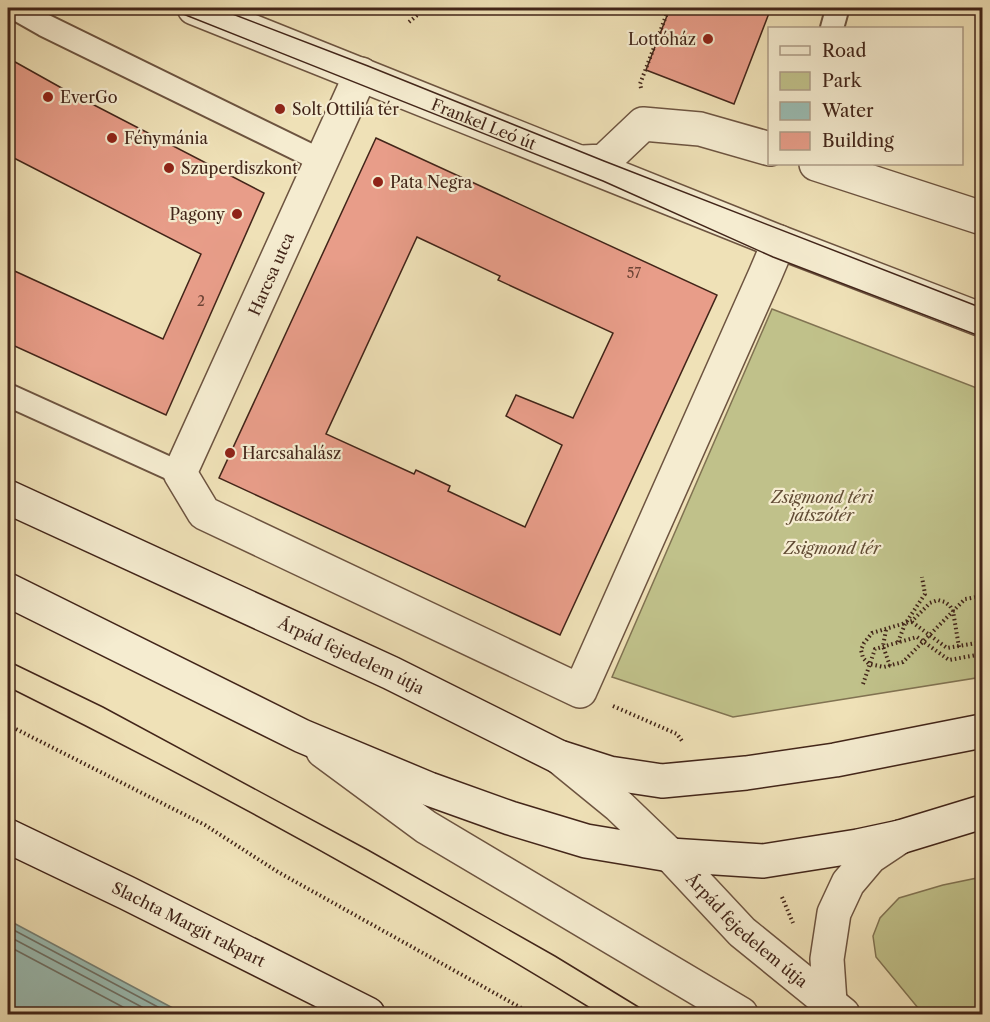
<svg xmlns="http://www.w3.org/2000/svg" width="990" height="1022" font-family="'Libre Caslon Text',serif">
	<rect width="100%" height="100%" fill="#efe1b7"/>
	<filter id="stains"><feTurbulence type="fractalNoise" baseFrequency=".00333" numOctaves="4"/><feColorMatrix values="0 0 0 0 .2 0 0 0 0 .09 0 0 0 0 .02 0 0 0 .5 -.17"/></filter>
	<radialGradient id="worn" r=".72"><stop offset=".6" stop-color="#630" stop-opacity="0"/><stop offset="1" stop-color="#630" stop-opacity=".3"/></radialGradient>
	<!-- green -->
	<g fill="#c0c18a" stroke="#817352" stroke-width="1.5">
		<path d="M772 309 982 390V677L733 717 612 677Z"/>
		<path d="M982 877V1014H923L876 957 873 936 880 918 899 898 943 885Z"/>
	</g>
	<!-- water -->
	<path fill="#9abcb3" stroke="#778075" stroke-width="1.5" d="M8 920 184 1014H8Z"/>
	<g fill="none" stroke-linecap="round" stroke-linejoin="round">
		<!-- shore -->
		<g stroke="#6e7066" stroke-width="1.5">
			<path d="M8 927 171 1014"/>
			<path d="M8 936 155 1014"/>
			<path d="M8 946 136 1014"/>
		</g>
	</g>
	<!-- building -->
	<g fill="#e89d89" stroke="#422519" stroke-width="1.5" fill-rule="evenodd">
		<path d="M670 8H771L734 104 646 70Z"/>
		<path d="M8 58 67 91 264 193 166 415 8 343V268L163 339 201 254 8 155Z"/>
		<path d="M376 138 717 295 560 635 219 478ZM417 237 500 276 498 280 613 333 573 418 516 395 506 416 562 445 525 527 448 491 450 486 416 470 414 474 326 434Z"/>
	</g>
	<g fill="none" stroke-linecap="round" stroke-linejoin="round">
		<!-- service casing -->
		<g stroke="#6d5440" stroke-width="26">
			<g id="service">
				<path d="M14 8 44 25 322 161"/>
				<path d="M832 28 837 10 836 8"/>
				<path d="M8 395 180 473"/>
			</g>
		</g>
		<!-- minor casing -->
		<g stroke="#6d5440" stroke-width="36">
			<g id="minor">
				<path d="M361 74 180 473 204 513 580 691 765 275 779 242"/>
				<path d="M583 162 604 161 643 124 700 129 770 149"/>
				<path d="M816 164 982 218"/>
			</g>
		</g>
		<!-- tertiary casing -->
		<g stroke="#6d5440" stroke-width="36">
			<g id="tertiary">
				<path id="s1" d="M194 8 779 242 982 320"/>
				<path d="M323 751 426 827 741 1014"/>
				<path id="s2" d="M559 757 619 806 670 855 742 932 843 1014"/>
				<path d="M830 1002 827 959 834 913 848 883 870 857 900 837"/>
			</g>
		</g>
		<!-- secondary casing -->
		<g stroke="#422519" stroke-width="36">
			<g id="secondary">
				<path id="s3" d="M8 497 391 673 559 757 609 773 662 781 746 773 835 760 982 731"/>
				<path d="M8 590 302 736 429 789 510 818 586 841 670 855 763 861 858 846 900 837 982 812"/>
				<path id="s4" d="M8 836 127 893 368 1014"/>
			</g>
		</g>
		<!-- path -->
		<g stroke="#422519" stroke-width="4" stroke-dasharray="1.5 3" stroke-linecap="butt">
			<path d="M490 8 541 10 546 8"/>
			<path d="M409 22 426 8"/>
			<path d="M641 88 640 84 669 8"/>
			<path d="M912 622 947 648 982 642"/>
			<path d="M886 630 883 646 890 666"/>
			<path d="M898 642 905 624 925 594 922 577"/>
			<path d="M959 647 953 611 950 606 945 602 938 600 930 603 912 621 872 633 864 643 861 650 863 658 869 664 884 667 903 662 965 599 982 596"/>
			<path d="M863 684 875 649 917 637 949 660 982 654"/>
			<path d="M613 706 677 734 682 741"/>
			<path d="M8 725 205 825 278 872 532 1014"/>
			<path d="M782 897 793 923"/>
		</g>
		<!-- service -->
		<use href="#service" stroke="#f5ecd0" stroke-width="22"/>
		<!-- minor -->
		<use href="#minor" stroke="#f5ecd0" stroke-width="33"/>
		<!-- tertiary -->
		<use href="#tertiary" stroke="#f5ecd0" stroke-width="33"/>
		<!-- secondary -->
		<use href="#secondary" stroke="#f5ecd0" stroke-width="33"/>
		<!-- tram -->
		<g stroke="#422519" stroke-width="1.5">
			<path d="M168 8 603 181 773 257 982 337"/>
			<path d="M217 8 368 66 604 161 982 308"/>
			<path d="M8 661 103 707 368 850 555 956 650 1014"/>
			<path d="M8 687C210 787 408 896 600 1014"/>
		</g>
	</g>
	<!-- markers -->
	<g fill="#8f2418" stroke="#f5ecd0" stroke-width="2">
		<circle cx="708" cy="39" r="6"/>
		<circle cx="48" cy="97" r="6"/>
		<circle cx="280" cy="109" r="6"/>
		<circle cx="112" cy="138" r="6"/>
		<circle cx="169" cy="168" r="6"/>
		<circle cx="378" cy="182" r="6"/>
		<circle cx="237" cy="214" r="6"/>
		<circle cx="230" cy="453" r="6"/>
	</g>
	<g text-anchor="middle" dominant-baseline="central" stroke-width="4.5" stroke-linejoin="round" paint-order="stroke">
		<!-- number labels -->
		<g font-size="14" fill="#6c4335">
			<text x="634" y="273">57</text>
			<text x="201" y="301">2</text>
		</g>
		<!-- poi labels -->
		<g font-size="16" fill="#422519" stroke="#f5ecd0" text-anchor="start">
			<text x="696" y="39" text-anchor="end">Lottóház</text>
			<text x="60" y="97">EverGo</text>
			<text x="292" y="109">Solt Ottilia tér</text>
			<text x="124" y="138">Fénymánia</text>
			<text x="181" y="168">Szuperdiszkont</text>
			<text x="390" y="182">Pata Negra</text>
			<text x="225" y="214" text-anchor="end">Pagony</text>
			<text x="242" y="453">Harcsahalász</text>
		</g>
		<!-- street labels -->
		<g font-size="16" fill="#422519" stroke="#f5ecd0">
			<text stroke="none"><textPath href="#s1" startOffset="312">Frankel Leó út</textPath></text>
			<text transform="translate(271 274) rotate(-66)">Harcsa utca</text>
			<text stroke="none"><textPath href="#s3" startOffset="378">Árpád fejedelem útja</textPath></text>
			<text stroke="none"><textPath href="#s4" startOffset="201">Slachta Margit rakpart</textPath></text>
			<text stroke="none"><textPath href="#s2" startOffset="256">Árpád fejedelem útja</textPath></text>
		</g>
		<!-- park labels -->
		<g font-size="16" font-style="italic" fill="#624c35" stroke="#f5ecd0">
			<text x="822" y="497">Zsigmond téri<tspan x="822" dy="18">játszótér</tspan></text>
			<text x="832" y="548">Zsigmond tér</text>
		</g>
	</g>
	<!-- margin -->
	<rect width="990" height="1022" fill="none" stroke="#efe1b7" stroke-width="30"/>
	<rect x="9" y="9" width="972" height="1004" fill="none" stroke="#422519" stroke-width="3"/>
	<rect x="15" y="15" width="960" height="992" fill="none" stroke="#422519" stroke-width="1.5"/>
	<!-- legend -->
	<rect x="768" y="27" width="195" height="138" fill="#f5ecd0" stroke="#ad9c87" stroke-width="1.5"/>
	<rect x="780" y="46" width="30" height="9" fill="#f5ecd0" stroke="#ad9c87" stroke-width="1.5"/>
	<text x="822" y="57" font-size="18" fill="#422519">Road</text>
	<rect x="780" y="72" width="30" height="18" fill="#c0c18a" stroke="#ad9c87" stroke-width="1.5"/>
	<text x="822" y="87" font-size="18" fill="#422519">Park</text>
	<rect x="780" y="102" width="30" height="18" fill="#9abcb3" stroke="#ad9c87" stroke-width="1.5"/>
	<text x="822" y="117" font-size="18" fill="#422519">Water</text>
	<rect x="780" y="132" width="30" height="18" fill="#e89d89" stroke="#ad9c87" stroke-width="1.5"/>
	<text x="822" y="147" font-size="18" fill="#422519">Building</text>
	<rect width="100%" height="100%" filter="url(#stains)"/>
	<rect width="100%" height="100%" fill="url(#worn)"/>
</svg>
